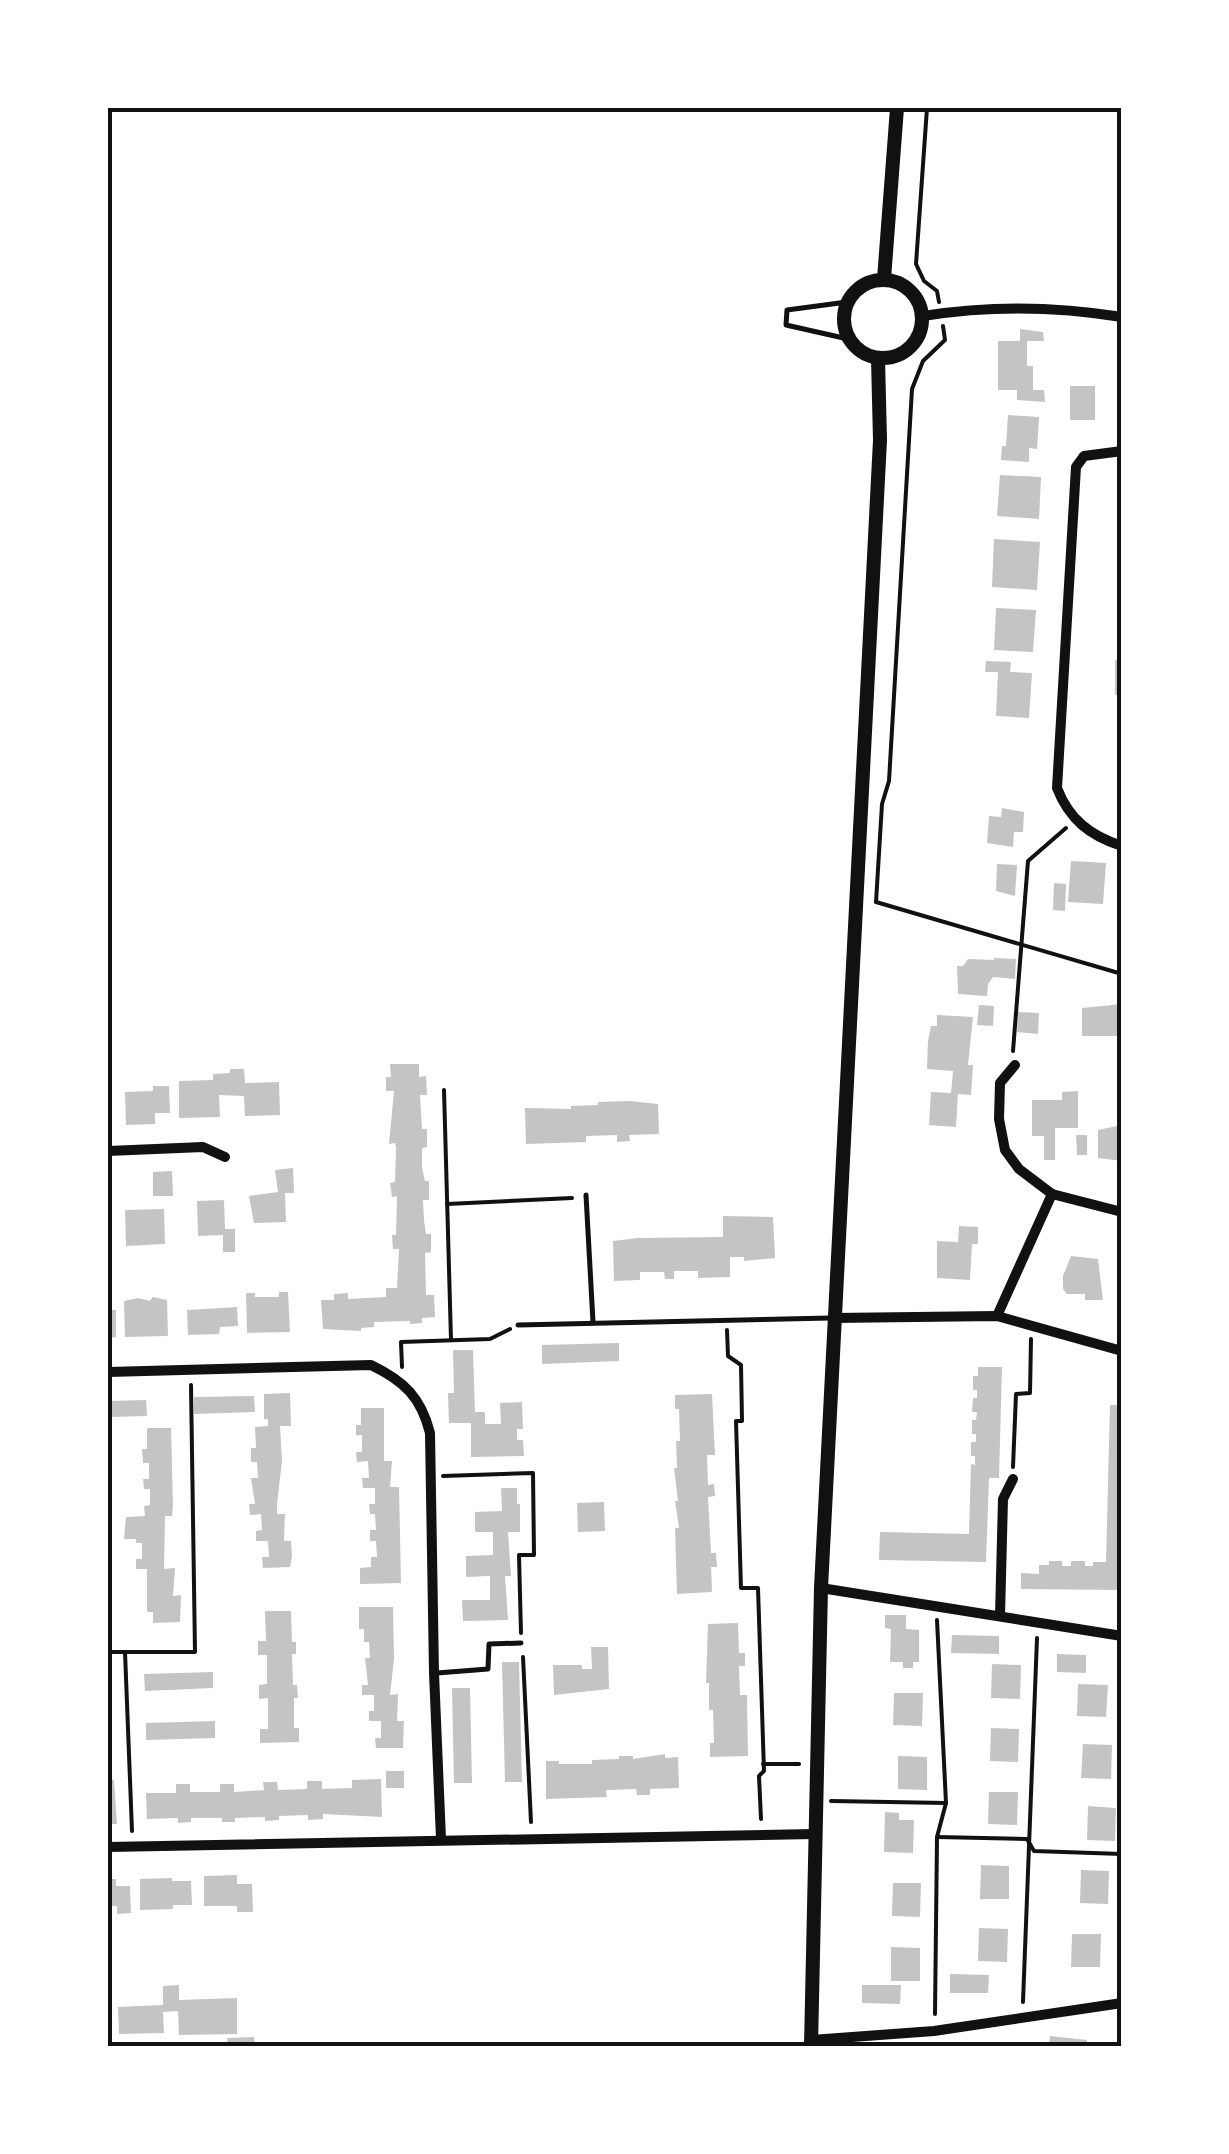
<svg xmlns="http://www.w3.org/2000/svg" width="1229" height="2154" font-family="Mulish,sans-serif">
	<rect width="100%" height="100%" fill="#fff"/>
	<!-- building -->
	<g fill="#c4c4c4">
		<path d="M1020 329 1043 332 1044 341H1027V366H1033V390H1044L1045 402 1017 400V390H998V341H1020Z"/>
		<rect x="1070" y="386" width="25" height="34"/>
		<path d="M1008 415 1039 417 1037 449 1029 448V462L1001 460 1002 446H1006Z"/>
		<path d="M1000 475 1041 477 1039 519 997 516Z"/>
		<path d="M994 539 1040 542 1037 590 992 587Z"/>
		<path d="M996 608 1036 610 1033 652 994 650Z"/>
		<rect x="1115" y="660" width="7" height="35"/>
		<path d="M986 661 1011 662 1010 672 1032 673 1029 718 996 716 998 672H985Z"/>
		<path d="M1002 808 1024 812 1023 832H1014L1013 847 987 843 989 816 1001 817Z"/>
		<path d="M1071 861 1106 863 1103 904 1068 902Z"/>
		<path d="M997 864 1017 865 1015 896 996 891Z"/>
		<path d="M1054 883 1066 884 1065 911 1053 910Z"/>
		<path d="M994 958 1016 959 1015 979 993 977 988 984 987 996 958 994 957 966H963L968 959 994 960Z"/>
		<path d="M1122 1004V1036H1082V1008Z"/>
		<path d="M979 1005 994 1006 993 1026 977 1025Z"/>
		<path d="M1018 1012 1039 1013 1038 1034 1017 1032Z"/>
		<path d="M937 1015 973 1017 968 1065H973L971 1095 958 1094 956 1127 929 1125 931 1092 951 1093 953 1071 927 1069 928 1041 931 1026H937Z"/>
		<path d="M390 1064H419V1077L426 1076 427 1095H420L422 1129H427V1147L422 1148V1168L425 1181H429V1200H423L424 1221 426 1234H431V1252L425 1253 426 1295H434L435 1317 422 1318V1323L410 1324V1321L374 1322V1327L361 1328V1331L323 1329 321 1300H334V1294L348 1293V1299L386 1297V1288H397L399 1249H393L392 1235H396L397 1199V1196L392 1197 390 1183 395 1182 396 1148 395 1143 389 1144 394 1091H386V1077H391Z"/>
		<path d="M230 1069H244L245 1083 279 1082 280 1115 245 1116 244 1096 219 1095 220 1117 179 1118V1081L213 1080V1074L230 1073Z"/>
		<path d="M153 1086H169L170 1113H155V1124L126 1125 125 1092 153 1091Z"/>
		<path d="M1078 1091V1128H1055V1160H1044V1136H1032V1100H1062V1092Z"/>
		<path d="M630 1101 658 1104 659 1134 629 1135 630 1141 617 1142V1135L586 1136V1142L526 1144 525 1108 571 1109V1106L598 1105V1102Z"/>
		<path d="M1122 1125V1161L1098 1158V1130Z"/>
		<path d="M1076 1135H1087V1155H1077Z"/>
		<path d="M293 1168 294 1193H285L286 1222 254 1223 249 1196 278 1192 275 1170Z"/>
		<path d="M172 1171 173 1196H153V1172Z"/>
		<path d="M224 1200 225 1229H235V1252H223V1235L198 1236 197 1201Z"/>
		<path d="M164 1209 165 1244 126 1246 125 1210Z"/>
		<path d="M723 1216 773 1217 775 1258 744 1261V1257H730V1277L698 1278V1271H674V1279H665L664 1272H640V1280L614 1281 613 1241 638 1238 723 1237Z"/>
		<path d="M959 1226 978 1227V1244H972L970 1280 937 1278V1241L958 1242Z"/>
		<path d="M1071 1256 1098 1259 1103 1300H1085V1294H1067L1063 1289V1276Z"/>
		<path d="M279 1292H288L290 1332 247 1333 246 1293H255V1297H279Z"/>
		<path d="M153 1297 167 1300 168 1336 125 1337 124 1301 138 1298 150 1301Z"/>
		<path d="M237 1307 238 1326 220 1327 219 1334 188 1335 187 1310Z"/>
		<path d="M108 1310H116V1337L108 1338Z"/>
		<path d="M619 1343V1361L542 1364V1345Z"/>
		<path d="M453 1350H473L475 1412H485V1424H501L500 1403 522 1402 523 1429H517V1440H523L524 1456 471 1457V1423H449L448 1393H454Z"/>
		<path d="M978 1367H1002L999 1478H989L986 1562 879 1560 880 1532 969 1534 971 1464 975 1465V1456H971V1442H976V1434H972V1420H976L977 1412H972L973 1398H977V1390H973V1376H978Z"/>
		<path d="M290 1393 291 1426H280L282 1461 277 1504V1514H285L284 1541H291L292 1556 290 1567 263 1568 262 1557H269L268 1541H256V1531L262 1530 261 1514 250 1515 249 1504H255L251 1478H258L257 1462H251V1448H256L255 1427 268 1426V1419H264V1394Z"/>
		<path d="M712 1394 715 1455H707L708 1485 714 1484 715 1496 708 1497 711 1553H716L717 1567H711L712 1592 677 1594 675 1528H679L675 1501H678L674 1468H677L676 1441H680L679 1409H675V1395Z"/>
		<path d="M254 1396 255 1412 194 1414V1397Z"/>
		<path d="M146 1400 147 1416 108 1417V1401Z"/>
		<path d="M1110 1405H1122V1590L1021 1589V1573L1039 1574V1565H1049V1561H1062V1566H1071V1561H1085V1566H1093V1562H1106Z"/>
		<path d="M361 1408H384V1461H392L390 1487H399L401 1583 360 1584V1568L371 1567V1557H377L376 1541H370V1530H376L375 1514H370L369 1504H375V1488H363L362 1478H369L368 1461 357 1462 356 1452H362V1435H356V1425H361Z"/>
		<path d="M147 1428H171L173 1506 172 1516H165L164 1569 175 1568 173 1596 181 1595 180 1622 153 1623V1612H147V1569H136V1559H142V1543H136V1539H124L126 1517 145 1516 144 1506 150 1505V1489H144L143 1479H149V1463H143L142 1449H147Z"/>
		<path d="M501 1488H517V1504H520V1532H508L511 1576H505L508 1620 463 1621 462 1600H490V1576L466 1577V1556L493 1555V1532H475V1512L502 1511Z"/>
		<path d="M604 1502 605 1531 578 1532 577 1503Z"/>
		<path d="M359 1607H393L394 1659 390 1695 398 1694 397 1721H404L403 1748H376L375 1738H381V1721H369V1711H374V1695H362V1685H368L365 1658H370L369 1642H364V1629H359Z"/>
		<path d="M265 1611H291L292 1642H296V1654H292L293 1685H297L298 1698H294V1728H299V1742L260 1743V1729H268V1698L259 1699V1685L267 1684V1655H258V1641H266Z"/>
		<path d="M885 1615H906V1629L919 1630V1662H913V1668H903V1662H890L891 1629 885 1628Z"/>
		<path d="M738 1623 739 1653H745V1666H739L740 1695H747L748 1756 710 1757V1743H714L713 1710H709V1683H706L708 1624Z"/>
		<path d="M952 1635 999 1636V1654L951 1653Z"/>
		<path d="M591 1647H608L609 1689 554 1695 553 1665H582V1669H592Z"/>
		<path d="M1057 1654 1086 1655V1673L1057 1672Z"/>
		<path d="M502 1662H519L522 1782H505Z"/>
		<path d="M992 1664 1021 1665 1020 1699 991 1698Z"/>
		<path d="M213 1672V1688L145 1691 144 1674Z"/>
		<path d="M1078 1684 1108 1685 1106 1717 1077 1716Z"/>
		<path d="M452 1688H470L472 1783H454Z"/>
		<path d="M894 1693H923L922 1726 893 1725Z"/>
		<path d="M215 1721V1738L146 1740V1723Z"/>
		<path d="M991 1728 1019 1729 1018 1762 990 1761Z"/>
		<path d="M1083 1744 1112 1745 1111 1779 1081 1778Z"/>
		<path d="M665 1754V1758L678 1757 679 1788 650 1789V1795H637L636 1789 606 1790 607 1797 546 1799V1761H559V1764H592V1760L619 1759V1756H633V1759Z"/>
		<path d="M898 1756 927 1757V1790L898 1789Z"/>
		<rect x="386" y="1771" width="18" height="17"/>
		<path d="M381 1779 382 1817 323 1814V1819L308 1820V1815L279 1816V1820L265 1821V1817L235 1818V1822H222V1818H191V1822L178 1823V1818L147 1819 146 1793H176V1784H190V1792H220V1784H234V1792L264 1790 263 1782H277L278 1790 307 1789V1781H322V1789L352 1788V1780Z"/>
		<path d="M108 1780H114L117 1824H108Z"/>
		<path d="M989 1792H1018L1017 1825 988 1824Z"/>
		<path d="M1088 1806 1116 1808 1115 1841 1087 1840Z"/>
		<path d="M885 1812 899 1813V1820H914L913 1853 884 1852Z"/>
		<path d="M981 1865 1009 1866V1899H980Z"/>
		<path d="M1081 1870 1109 1871 1108 1904 1080 1903Z"/>
		<path d="M237 1875V1884H252L253 1912H237V1906H204V1876Z"/>
		<path d="M172 1878V1881H191L192 1905H173V1909L140 1910V1879Z"/>
		<path d="M108 1879H116V1886H130L131 1913 117 1914V1906H108Z"/>
		<path d="M893 1883H921L920 1917 892 1916Z"/>
		<path d="M979 1928 1008 1929 1007 1962 978 1961Z"/>
		<path d="M1072 1934H1101L1100 1967H1071Z"/>
		<path d="M891 1947 920 1948V1981H891Z"/>
		<path d="M950 1974 989 1975 988 1993H950Z"/>
		<path d="M179 1985V2000L237 1998V2034L179 2035 178 2011 163 2012 164 2033 119 2034 118 2007 163 2005V1986Z"/>
		<path d="M862 1985H901L900 2004 862 2003Z"/>
		<path d="M1050 2036 1087 2040 1086 2046H1049Z"/>
		<path d="M254 2037 255 2046H228L227 2038Z"/>
	</g>
	<g fill="none" stroke-linecap="round" stroke-linejoin="round">
		<!-- path -->
		<g stroke="#111" stroke-width="4">
			<path d="M927 108 916 264 924 281 937 291 939 302"/>
			<path d="M876 902 882 804 889 781 912 389 923 361 945 340 943 326"/>
			<path d="M876 902 1122 974"/>
			<path d="M1013 1051 1028 861 1066 828"/>
			<path d="M444 1090 451 1340"/>
			<path d="M447 1204 572 1198"/>
			<path d="M727 1330 728 1356 741 1365 742 1421H736L741 1588H758L764 1771 759 1776 761 1819"/>
			<path d="M402 1367 401 1342 490 1339 510 1329"/>
			<path d="M1013 1467 1016 1394 1030 1393 1031 1339"/>
			<path d="M443 1476 533 1473 534 1555H519L521 1633"/>
			<path d="M108 1652H125"/>
			<path d="M523 1657 531 1822"/>
			<path d="M763 1764H799"/>
			<path d="M831 1801 946 1803"/>
			<path d="M132 1831 125 1652H195L191 1385"/>
			<path d="M937 1837 1027 1839 1034 1851 1122 1854"/>
			<path d="M1023 2002 1037 1638"/>
			<path d="M935 2014 937 1837 946 1803 937 1620"/>
		</g>
		<!-- service -->
		<g stroke="#111" stroke-width="5">
			<path d="M847 302 787 310 786 325 848 339"/>
			<path d="M586 1195 593 1322"/>
			<path d="M518 1325 830 1318"/>
			<path d="M437 1673 488 1669 489 1644 521 1643"/>
		</g>
		<!-- minor -->
		<g stroke="#111" stroke-width="10">
			<path d="M923 316C991 305 1054 306 1122 317"/>
			<path d="M1122 451 1084 456 1076 467 1057 788C1069 819 1090 836 1122 846"/>
			<path d="M1015 1065 1000 1083 999 1119 1005 1150 1019 1169 1052 1194"/>
			<path d="M108 1151 203 1147 225 1157"/>
			<path d="M997 1316 1052 1194 1122 1212"/>
			<path d="M833 1318 997 1316 1122 1351"/>
			<path d="M108 1372 371 1365C404 1381 421 1397 430 1433L434 1673 441 1839"/>
			<path d="M821 1588 1122 1636"/>
			<path d="M1000 1616 1003 1499 1013 1479"/>
			<path d="M108 1847 814 1834"/>
			<path d="M811 2040 934 2031 1122 2003"/>
		</g>
		<!-- secondary -->
		<g stroke="#111" stroke-width="14">
			<path d="M884 279 897 108"/>
			<circle cx="883" cy="319" r="39"/>
			<path d="M811 2046 821 1588 880 440 878 359"/>
		</g>
	</g>
	<!-- border -->
	<rect width="1229" height="2154" fill="none" stroke="#ffffff" stroke-width="220"/>
	<rect x="110" y="110" width="1009" height="1934" fill="none" stroke="#111" stroke-width="4"/>
</svg>
